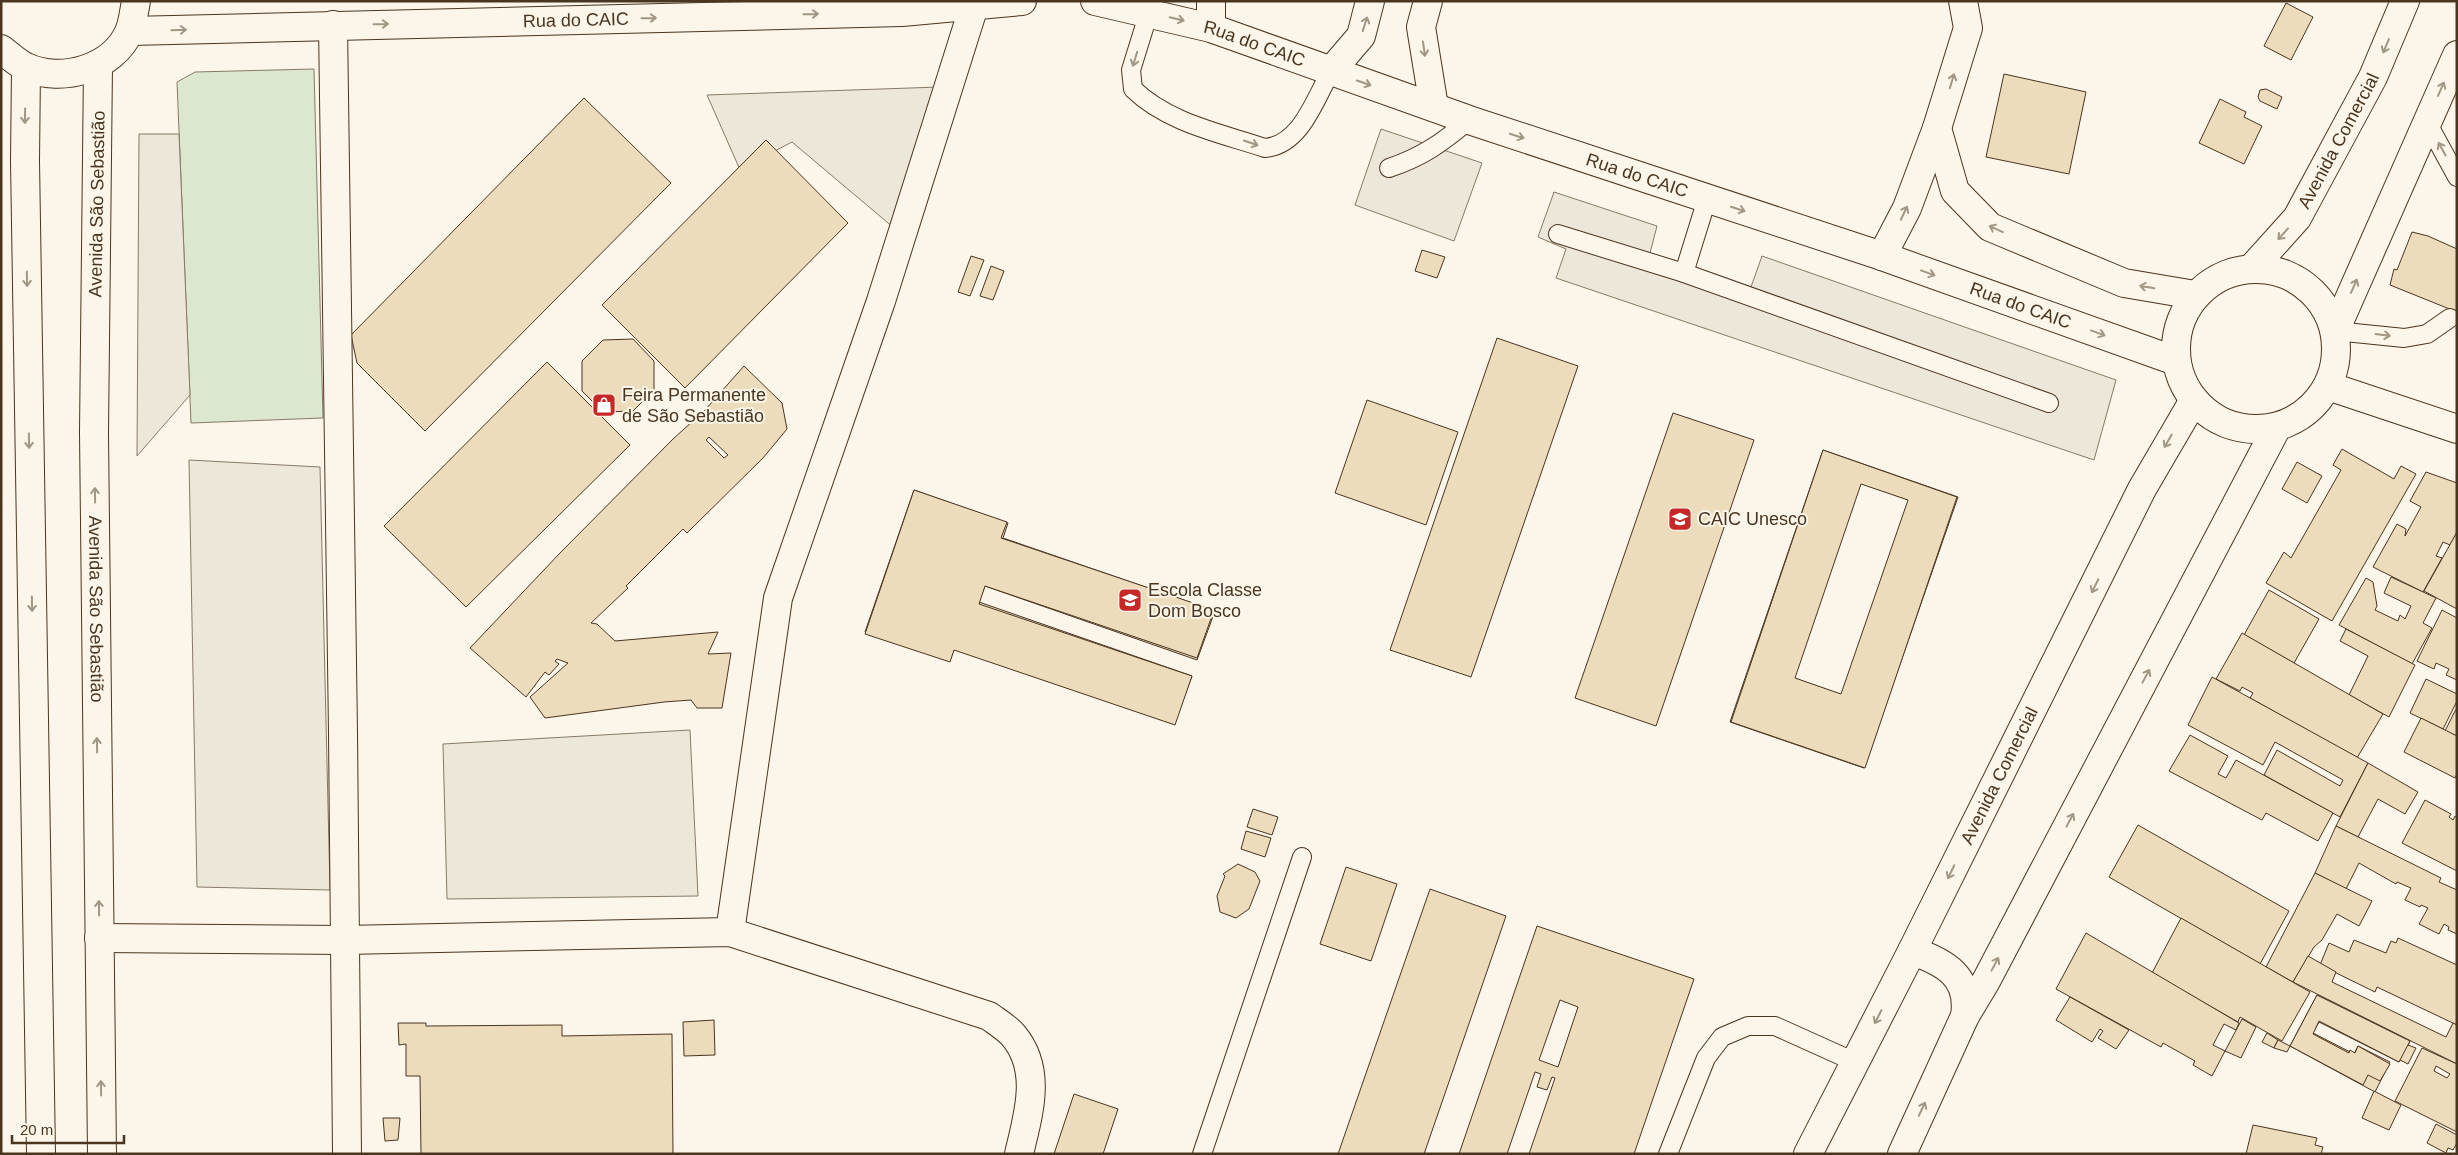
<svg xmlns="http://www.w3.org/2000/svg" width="2458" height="1155" font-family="Arial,sans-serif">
	<rect width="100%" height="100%" fill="#fbf6e9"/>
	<!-- green -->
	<path fill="#dce7d0" stroke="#887966" d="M314 69 323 418 191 423 177 82 195 72Z"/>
	<!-- parking -->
	<g fill="#ede7d9" stroke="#887966">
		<path d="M939 87 894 228 792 142 773 152 745 181 707 95Z"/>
		<path d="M1381 129 1482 163 1454 241 1355 205Z"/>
		<path d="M139 134H179L190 395 137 456Z"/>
		<path d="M1554 192 1657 226 1650 253 1751 287 1762 256 2116 380 2094 460 1556 278 1566 249 1538 237Z"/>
		<path d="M189 460 320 467 330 890 197 887Z"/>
		<path d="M690 730 698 896 447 899 443 744Z"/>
	</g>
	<!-- building -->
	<g fill="#ecdcbc" stroke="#4a3520" fill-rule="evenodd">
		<path d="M2286 3 2313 17 2291 60 2264 46Z"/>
		<path d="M2004 74 2086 92 2069 174 1986 157Z"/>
		<path d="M2266 89 2282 97 2277 109 2260 101 2258 97 2260 90Z"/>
		<path d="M584 98 671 183 425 431 357 363 351 335Z"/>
		<path d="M2220 99 2246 112 2244 117 2262 126 2244 164 2199 143Z"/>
		<path d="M766 140 848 223 685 388 602 305Z"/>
		<path d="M2412 232 2428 236 2457 249V312L2390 285 2394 269 2397 270Z"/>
		<path d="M1422 250 1445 257 1437 278 1415 271Z"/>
		<path d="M971 256 984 260 970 296 958 292Z"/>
		<path d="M991 266 1004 271 993 300 980 296Z"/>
		<path d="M1497 338 1578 366 1471 677 1390 650Z"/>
		<path d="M633 339 654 361V390L633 411 603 412 582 391V361L603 340Z"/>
		<path d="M547 362 630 445 466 607 384 526Z"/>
		<path d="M744 366 782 403 787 429 763 458 687 533 683 529 626 586 628 588 591 623 597 624 615 641 718 632 708 654 731 653 722 708H697L691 700 664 702 545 718 530 697 568 663 557 659 555 661 559 664 549 675 545 672 526 697 470 648 560 553 673 439 705 410ZM709 437 728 455 724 458 706 440Z"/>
		<path d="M1367 400 1458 432 1426 525 1335 493Z"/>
		<path d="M1673 413 1754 440 1656 726 1575 698Z"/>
		<path d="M2342 449 2394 479 2401 466 2416 474 2332 621 2266 583 2284 552 2291 558 2341 470 2333 465Z"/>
		<path d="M1823 450 1958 497 1864 768 1730 722ZM1860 483 1909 500 1842 695 1794 678Z"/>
		<path d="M1823 450 1957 497 1865 768 1731 722ZM1861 484 1908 500 1841 694 1795 678Z"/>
		<path d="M2297 462 2322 476 2307 503 2282 489Z"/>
		<path d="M2426 472 2457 483V532L2450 545 2443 542 2436 556 2442 558 2423 592 2373 567 2397 524 2406 529 2405 536 2421 507 2410 501Z"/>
		<path d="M914 490 1008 523 1003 538 1215 611 1197 660 985 586 979 602 1192 676 1174 724 955 648 949 661 865 632Z"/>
		<path d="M914 490 1007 522 1001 538 1214 610 1197 658 985 586 979 604 1192 676 1175 725 954 650 950 662 865 634Z"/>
		<path d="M2457 532V609L2424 591Z"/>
		<path d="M2391 577 2436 598 2423 623 2432 628 2412 664 2339 625 2366 578 2373 582 2377 606 2375 610 2398 621 2400 615 2405 619 2411 606 2384 593Z"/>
		<path d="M2269 590 2319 619 2294 663 2244 635Z"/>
		<path d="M2442 610 2457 618V680L2446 675 2449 669 2436 663 2434 669 2417 661Z"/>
		<path d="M2346 629 2415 665 2389 717 2349 695 2368 656 2340 641Z"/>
		<path d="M2242 633 2383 714 2357 758 2250 698 2253 693 2242 687 2240 691 2216 679Z"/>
		<path d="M2212 677 2368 763 2340 817 2264 775 2277 750 2340 786 2343 780 2275 742 2263 765 2188 725Z"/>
		<path d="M2426 679 2457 694V701L2443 729 2410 713Z"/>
		<path d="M2457 707V736L2445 731Z"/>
		<path d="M2421 718 2457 736V773L2455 778 2404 752Z"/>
		<path d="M2190 735 2228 756 2218 774 2226 778 2236 760 2333 813 2318 841 2266 813 2262 820 2169 771Z"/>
		<path d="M2368 763 2418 792 2405 814 2378 799 2358 837 2336 826Z"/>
		<path d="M2425 800 2451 814 2449 817 2453 820 2455 816 2457 817V871L2402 843Z"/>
		<path d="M1253 809 1278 817 1272 835 1247 827Z"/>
		<path d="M2138 825 2289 911 2260 964 2109 877Z"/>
		<path d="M2336 826 2441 878 2439 882 2457 890V934L2448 930 2449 927 2444 924 2439 934 2419 924 2428 908 2421 905 2420 907 2405 900 2411 888 2397 882 2396 884 2359 863 2346 889 2315 873Z"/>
		<path d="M1246 831 1271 838 1265 857 1241 849Z"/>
		<path d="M1238 864 1255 872 1260 881 1249 909 1236 918 1220 912 1217 896 1225 876 1223 874Z"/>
		<path d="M1346 867 1397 884 1371 961 1320 944Z"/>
		<path d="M2315 873 2372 901 2359 926 2337 914 2322 940 2314 947 2293 982 2266 967Z"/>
		<path d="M1430 889 1506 916 1441 1105 1424 1154H1338Z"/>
		<path d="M2181 918 2310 992 2282 1041 2240 1017 2238 1022 2152 973Z"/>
		<path d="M1537 926 1694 979 1634 1154H1529L1555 1078 1552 1077 1547 1090 1537 1087 1541 1074 1535 1072 1507 1154H1459ZM1560 1000 1578 1007 1558 1067 1539 1060Z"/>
		<path d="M2086 933 2239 1023 2236 1030 2224 1024 2213 1045 2225 1051 2212 1076 2193 1065 2195 1061 2163 1043 2161 1047 2056 989Z"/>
		<path d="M2398 938 2457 965V1025L2377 987 2375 992 2320 965 2329 943 2349 952 2354 940 2386 953 2391 941 2396 943Z"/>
		<path d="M2308 956 2336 972 2332 982 2446 1037 2453 1023 2457 1025V1064L2293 982Z"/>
		<path d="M2317 995 2410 1041 2408 1045 2416 1048 2408 1064 2400 1060 2399 1062 2319 1022 2313 1033 2354 1054 2358 1046 2390 1062 2375 1092 2290 1046Z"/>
		<path d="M2317 995 2410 1041 2399 1062 2319 1021 2313 1034 2349 1053 2350 1050 2355 1053 2358 1046 2390 1064 2380 1081 2368 1075 2363 1085 2290 1046Z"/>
		<path d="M2070 997 2129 1030 2116 1049 2098 1038 2103 1031 2100 1029 2092 1042 2056 1020Z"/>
		<path d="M2242 1019 2256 1027 2241 1058 2225 1051Z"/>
		<path d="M714 1020 715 1055 684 1056 683 1022Z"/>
		<path d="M398 1023H426V1026L562 1025V1036L672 1034 673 1154H421L420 1076H406V1044L399 1045Z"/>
		<path d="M2267 1033 2278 1040 2274 1048 2262 1042Z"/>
		<path d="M2278 1040 2290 1046 2287 1052 2274 1048Z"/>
		<path d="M2422 1048 2457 1064V1132L2395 1101ZM2436 1066 2450 1074 2447 1078 2434 1071Z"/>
		<path d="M2374 1091 2401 1105 2389 1130 2362 1118Z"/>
		<path d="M1074 1094 1118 1109 1103 1154H1054Z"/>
		<path d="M383 1118H400L398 1140 385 1141Z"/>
		<path d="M2436 1124 2457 1135V1143L2453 1150 2448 1148 2446 1153 2427 1143Z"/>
		<path d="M2253 1125 2317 1138 2315 1145 2323 1147 2321 1154H2246Z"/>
	</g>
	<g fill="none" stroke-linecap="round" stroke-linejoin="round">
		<!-- lane casing -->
		<g stroke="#4a3520" stroke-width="20">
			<g id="lane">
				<path d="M1149 12 1131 70 1133 89C1168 123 1220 133 1265 148 1301 145 1315 99 1331 71"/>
				<path d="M2427 122 2457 177"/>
				<path d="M1389 168C1422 157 1442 143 1469 120"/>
				<path d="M1558 234 1684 273 2049 403"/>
				<path d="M1684 273 1707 199"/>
				<path d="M2335 331 2404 338 2427 334 2450 318"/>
				<path d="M1202 1154 1302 857"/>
				<path d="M1668 1154 1706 1058 1722 1037 1748 1026H1775L1855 1062"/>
			</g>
		</g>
		<!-- street casing -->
		<g stroke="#4a3520" stroke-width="30">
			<g id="street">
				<path d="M333 25 343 733 347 1154"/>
				<path d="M2328 386 2457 429"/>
				<path d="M730 932 778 598 881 301 974 6"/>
				<path d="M99 938 345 940 730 932 989 1016C997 1022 1007 1028 1013 1035 1043 1070 1028 1115 1019 1154"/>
			</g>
		</g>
		<!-- secondary casing -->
		<g stroke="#4a3520" stroke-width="30">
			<g id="secondary">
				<path id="s1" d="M1095 1 1211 28 1469 120 1882 256 2176 361"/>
				<path d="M1211 1V28"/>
				<path d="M1428 1 1421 27 1434 107"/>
				<path id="s2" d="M130 31 902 12 1022 1"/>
				<path d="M1331 71 1361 36 1370 1"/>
				<path d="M1937 128 1955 191 1990 227 2124 283 2195 295"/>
				<path d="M1882 256 1907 208 1937 128 1968 28 1963 1"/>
				<path id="s3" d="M2252 268 2297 218 2373 77 2405 1"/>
				<circle cx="2256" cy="349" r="80"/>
				<path d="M2335 331 2457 55"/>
				<path d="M1912 951C1945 962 1971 977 1965 1016"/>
				<path id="s4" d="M1808 1154 1912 951 2142 489 2194 400"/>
				<path d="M1902 1154 1965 1016 1986 981 2277 427"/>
			</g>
		</g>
		<!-- primary casing -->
		<g stroke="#4a3520" stroke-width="30">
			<g id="primary">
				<path d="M1 49C9 55 17 63 26 67 62 84 113 68 129 32 133 23 134 11 136 1"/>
				<path id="s5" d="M98 65 94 433 102 1154"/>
				<path d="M26 68 25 161 41 1154"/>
			</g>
		</g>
		<!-- lane -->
		<use href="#lane" stroke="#fbf6e9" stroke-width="18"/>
		<!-- street -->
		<use href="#street" stroke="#fbf6e9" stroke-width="28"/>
		<!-- secondary -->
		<use href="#secondary" stroke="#fbf6e9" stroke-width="28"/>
		<!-- primary -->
		<use href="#primary" stroke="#fbf6e9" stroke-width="28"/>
	</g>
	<!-- one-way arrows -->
	<defs><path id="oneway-shaft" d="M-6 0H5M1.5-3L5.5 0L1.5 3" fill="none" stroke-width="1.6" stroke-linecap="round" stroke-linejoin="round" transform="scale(1.25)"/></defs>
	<g stroke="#a29684">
		<use href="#oneway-shaft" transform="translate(811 14) rotate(-1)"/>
		<use href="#oneway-shaft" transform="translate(649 18) rotate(-1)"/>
		<use href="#oneway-shaft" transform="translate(1177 19) rotate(14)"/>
		<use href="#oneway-shaft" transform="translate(381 24) rotate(-1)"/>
		<use href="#oneway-shaft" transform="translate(1365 24) rotate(-72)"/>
		<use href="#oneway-shaft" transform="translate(179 30) rotate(-2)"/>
		<use href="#oneway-shaft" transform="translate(2386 46) rotate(113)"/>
		<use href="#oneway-shaft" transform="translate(1424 49) rotate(82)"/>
		<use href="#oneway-shaft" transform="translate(1135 59) rotate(107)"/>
		<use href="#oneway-shaft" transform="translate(1952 81) rotate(-73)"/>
		<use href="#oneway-shaft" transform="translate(1364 83) rotate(19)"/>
		<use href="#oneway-shaft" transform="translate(2441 89) rotate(-66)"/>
		<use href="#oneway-shaft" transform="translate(25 116) rotate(91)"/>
		<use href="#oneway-shaft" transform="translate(1517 136) rotate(18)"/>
		<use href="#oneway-shaft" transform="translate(1251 143) rotate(19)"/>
		<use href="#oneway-shaft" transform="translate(2442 149) rotate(-119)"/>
		<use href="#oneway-shaft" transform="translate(1738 209) rotate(18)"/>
		<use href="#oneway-shaft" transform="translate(1904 213) rotate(-65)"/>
		<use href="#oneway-shaft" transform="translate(1996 229) rotate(-155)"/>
		<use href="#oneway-shaft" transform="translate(2283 234) rotate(132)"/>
		<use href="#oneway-shaft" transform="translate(1928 273) rotate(20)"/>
		<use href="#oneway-shaft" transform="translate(27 279) rotate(89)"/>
		<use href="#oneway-shaft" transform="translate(2354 286) rotate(-66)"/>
		<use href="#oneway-shaft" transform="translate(2147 287) rotate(-170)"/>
		<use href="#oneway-shaft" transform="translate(2098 333) rotate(20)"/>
		<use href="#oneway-shaft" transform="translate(2383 335) rotate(7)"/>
		<use href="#oneway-shaft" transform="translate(29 441) rotate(89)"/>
		<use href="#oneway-shaft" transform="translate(2168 441) rotate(120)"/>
		<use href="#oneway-shaft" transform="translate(95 495) rotate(-91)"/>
		<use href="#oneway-shaft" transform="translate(2095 586) rotate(116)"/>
		<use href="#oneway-shaft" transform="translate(32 604) rotate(89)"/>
		<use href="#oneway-shaft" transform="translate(2146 676) rotate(-62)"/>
		<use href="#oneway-shaft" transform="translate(97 745) rotate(-91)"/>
		<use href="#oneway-shaft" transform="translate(2070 820) rotate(-62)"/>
		<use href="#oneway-shaft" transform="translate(1951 872) rotate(116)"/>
		<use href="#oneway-shaft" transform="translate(99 908) rotate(-91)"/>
		<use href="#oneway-shaft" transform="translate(1995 964) rotate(-62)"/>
		<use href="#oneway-shaft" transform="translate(1878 1017) rotate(117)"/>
		<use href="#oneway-shaft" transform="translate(101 1088) rotate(-91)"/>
		<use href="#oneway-shaft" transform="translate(1922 1109) rotate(-65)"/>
	</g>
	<!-- icons -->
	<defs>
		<g id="shop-square" transform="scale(1.25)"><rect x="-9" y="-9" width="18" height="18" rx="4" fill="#c62828" stroke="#fbf6e9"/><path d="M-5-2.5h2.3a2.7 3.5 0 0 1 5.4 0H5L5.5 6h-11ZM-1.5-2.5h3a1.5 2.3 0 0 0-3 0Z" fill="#fff"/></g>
		<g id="school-square" transform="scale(1.25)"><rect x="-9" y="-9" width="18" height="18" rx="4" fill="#c62828" stroke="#fbf6e9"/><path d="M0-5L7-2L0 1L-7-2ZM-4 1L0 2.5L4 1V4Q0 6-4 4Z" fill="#fff"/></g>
	</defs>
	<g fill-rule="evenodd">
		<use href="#shop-square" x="604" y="405"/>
		<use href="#school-square" x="1680" y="519"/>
		<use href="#school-square" x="1130" y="600"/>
	</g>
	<g text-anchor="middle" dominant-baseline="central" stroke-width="4" stroke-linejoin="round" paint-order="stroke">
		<!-- street labels -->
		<g font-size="18" fill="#4a3520" stroke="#fbf6e9">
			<text stroke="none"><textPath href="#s2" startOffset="446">Rua do CAIC</textPath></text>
			<text stroke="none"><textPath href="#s1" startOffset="165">Rua do CAIC</textPath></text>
			<text stroke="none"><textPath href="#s3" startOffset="155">Avenida Comercial</textPath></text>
			<text stroke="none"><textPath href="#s1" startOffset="570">Rua do CAIC</textPath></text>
			<text transform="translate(97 204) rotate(-89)">Avenida São Sebastião</text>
			<text stroke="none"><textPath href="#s1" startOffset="975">Rua do CAIC</textPath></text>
			<text stroke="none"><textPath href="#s5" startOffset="544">Avenida São Sebastião</textPath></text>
			<text stroke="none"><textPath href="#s4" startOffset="424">Avenida Comercial</textPath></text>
		</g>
		<!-- poi labels -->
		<g font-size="18" fill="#4a3520" stroke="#fbf6e9" text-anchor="start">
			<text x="622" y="395">Feira Permanente<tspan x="622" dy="21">de São Sebastião</tspan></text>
			<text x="1698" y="519">CAIC Unesco</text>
			<text x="1148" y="590">Escola Classe<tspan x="1148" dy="21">Dom Bosco</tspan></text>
		</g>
	</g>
	<!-- border -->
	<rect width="2458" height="1155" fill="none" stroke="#4a3520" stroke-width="5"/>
	<!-- scale -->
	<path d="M12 1135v8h112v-8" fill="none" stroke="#4a3520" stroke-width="2.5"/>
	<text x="20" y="1135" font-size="15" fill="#4a3520" stroke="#fbf6e9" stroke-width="4" paint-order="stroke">20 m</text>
</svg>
